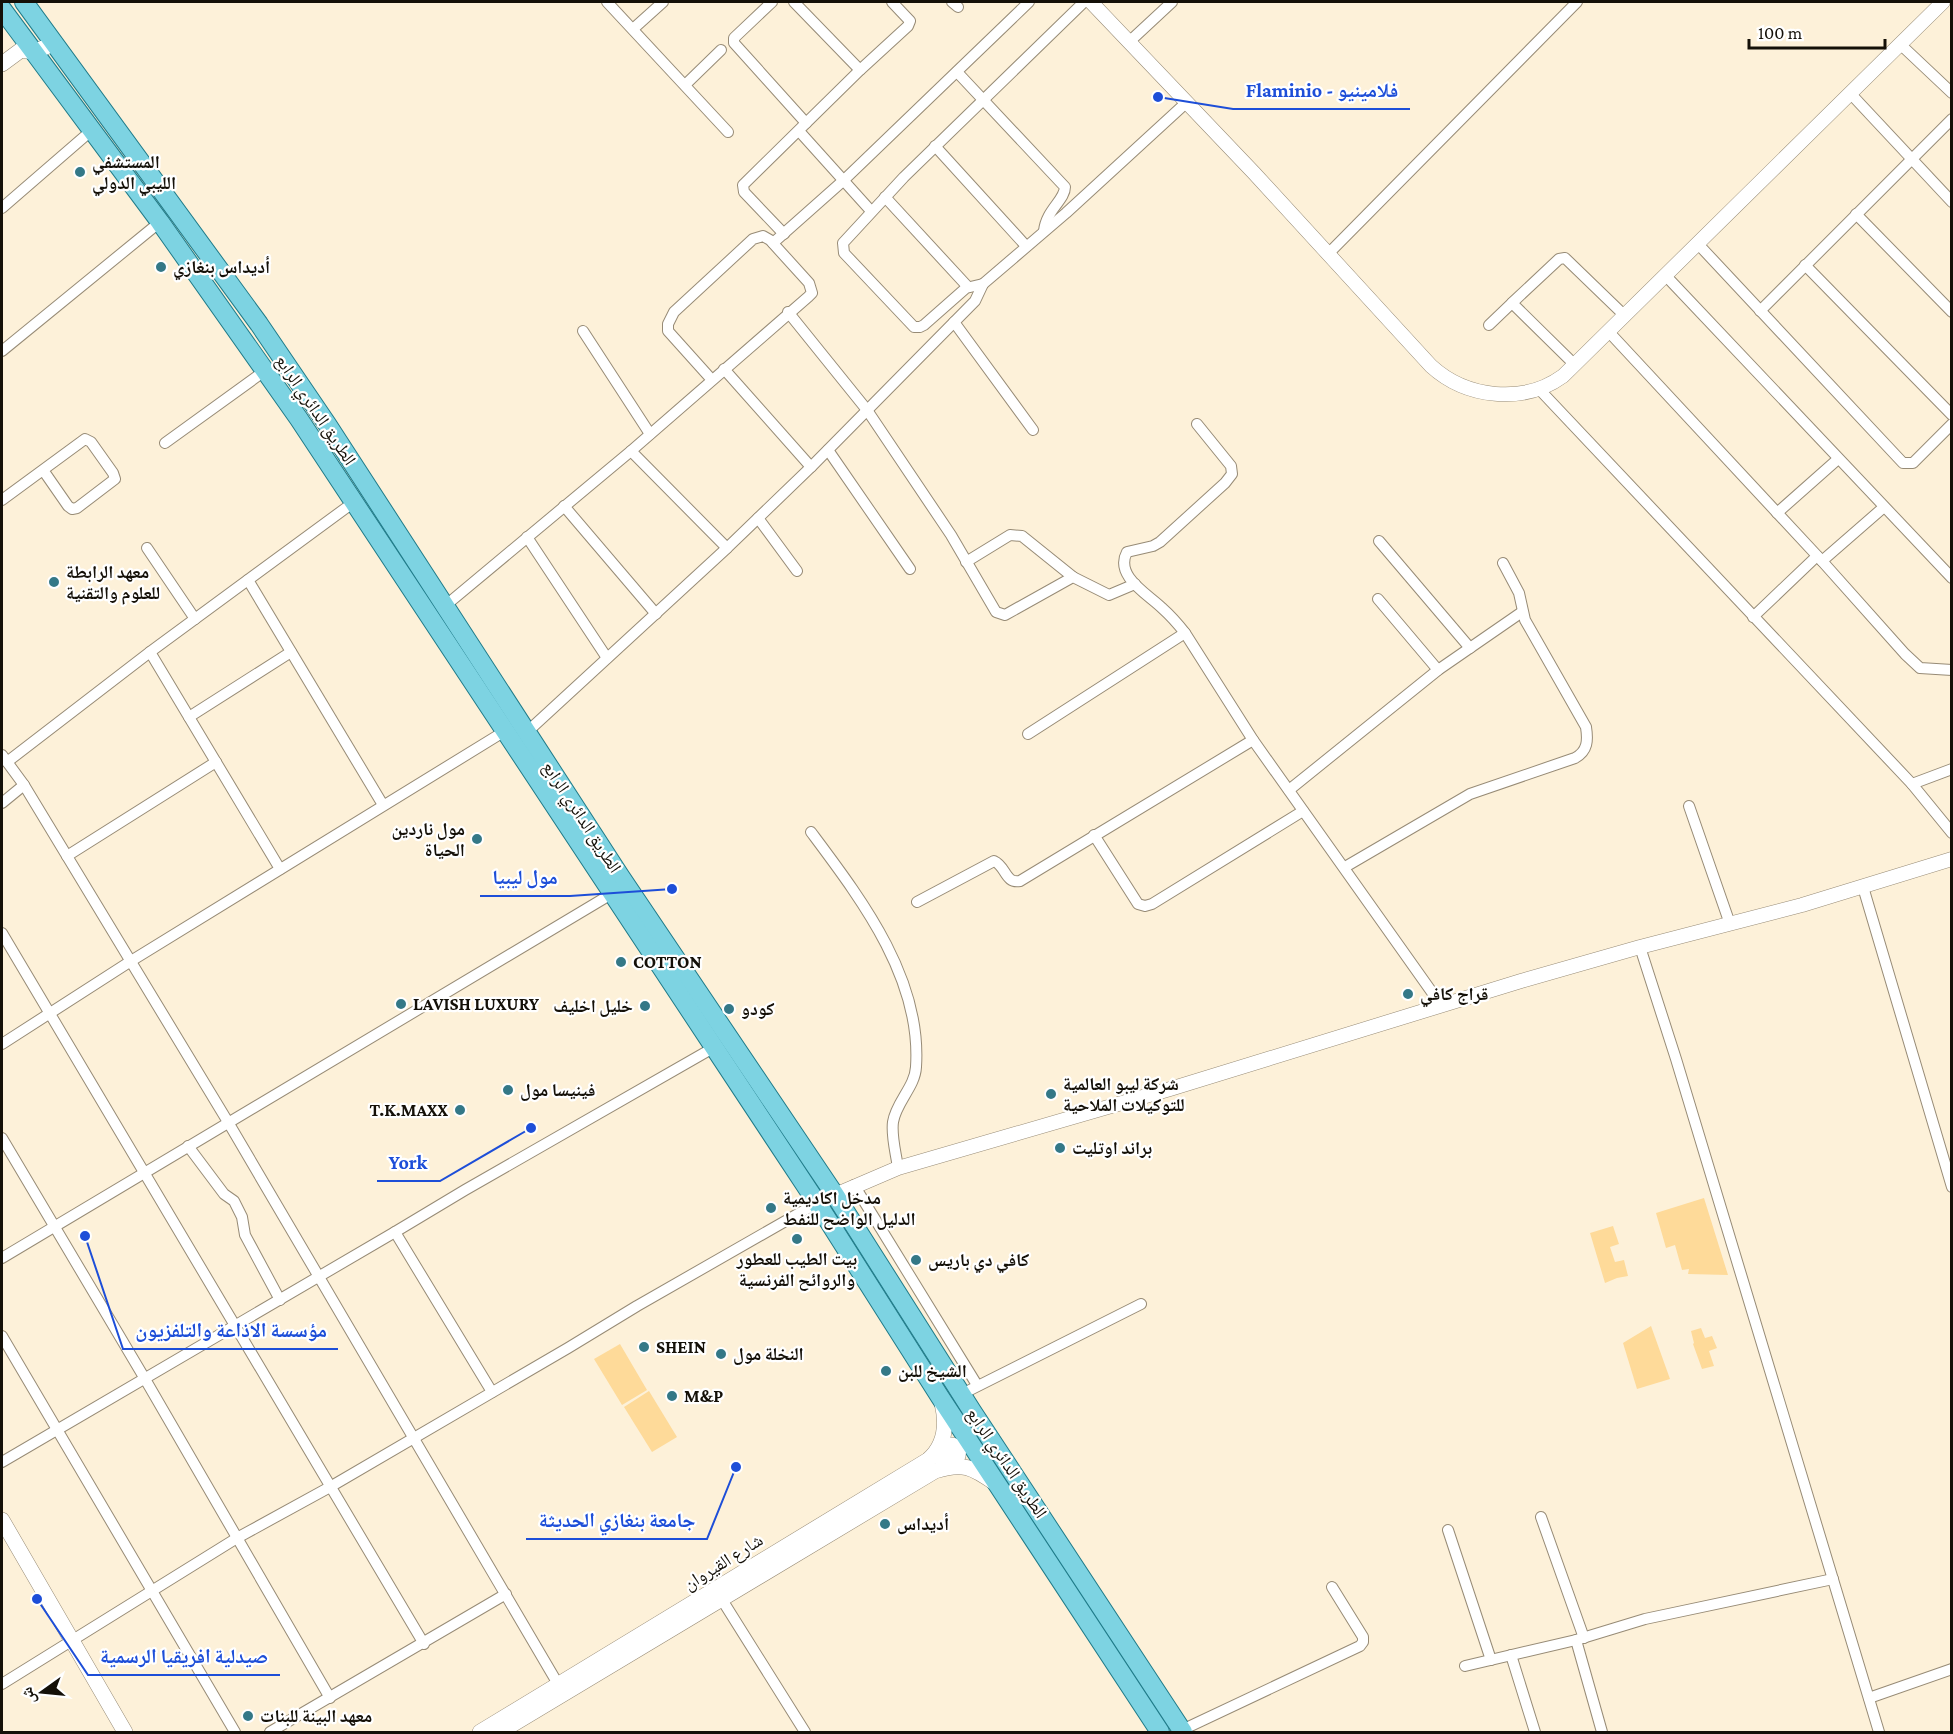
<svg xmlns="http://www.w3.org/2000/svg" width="1953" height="1734" font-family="'Crimson Pro','Noto Naskh Arabic',serif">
	<rect width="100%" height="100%" fill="#fdf1d9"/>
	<!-- green -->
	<g fill="#feda99">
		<path d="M1704 1198 1728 1275 1688 1274 1689 1269 1682 1270 1675 1245 1666 1248 1656 1213Z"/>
		<path d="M1613 1226 1619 1244 1610 1247 1615 1262 1624 1260 1628 1276 1617 1278 1605 1283 1590 1233Z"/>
		<path d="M1651 1326 1670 1379 1637 1389 1623 1343Z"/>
		<path d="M1701 1328 1705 1338 1712 1336 1717 1348 1709 1351 1714 1366 1702 1369 1693 1344 1694 1343 1691 1331Z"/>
		<path d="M620 1344 647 1390 622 1405 594 1359Z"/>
		<path d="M649 1391 677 1437 652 1452 624 1407Z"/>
	</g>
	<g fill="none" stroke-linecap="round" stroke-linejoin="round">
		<!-- minor casing -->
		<g stroke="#978b76" stroke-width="12">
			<g id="minor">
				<path d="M607 2 728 132"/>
				<path d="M772 2 734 38V43L806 123"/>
				<path d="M794 2 860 70"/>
				<path d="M952 2 958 7"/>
				<path d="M633 29 663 2"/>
				<path d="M1129 42 1172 2"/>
				<path d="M1900 44 1952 93"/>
				<path d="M957 72 1065 187C1065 200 1046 210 1044 231"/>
				<path d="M685 85 721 50"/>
				<path d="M1850 93 1952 202"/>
				<path d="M799 131 871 211"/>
				<path d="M935 146 1026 246"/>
				<path d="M885 197 968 287"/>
				<path d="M2 208 92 130"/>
				<path d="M1856 214 1952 312"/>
				<path d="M784 234 744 192 743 185 860 70 908 26 910 21 892 2"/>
				<path d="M773 243 844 180 1029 2"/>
				<path d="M1698 244 1903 463H1913L1952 424"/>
				<path d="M1328 254 1577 2"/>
				<path d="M1805 265 1952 415"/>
				<path d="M1666 276 1952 578"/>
				<path d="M983 284 966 288 924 325 920 327H914L844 253 843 243 904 177 1084 2"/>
				<path d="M1760 311 1952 119"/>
				<path d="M788 312 867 410 951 535 996 612 1005 615 1073 577 1109 595 1135 584"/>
				<path d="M954 322 1033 430"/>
				<path d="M1489 325 1512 303"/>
				<path d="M583 331 650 434"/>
				<path d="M1608 331 1822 561 1905 654 1920 668 1952 670"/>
				<path d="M2 351 160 222"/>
				<path d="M1574 364 1512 303 1559 259 1565 258 1624 315"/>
				<path d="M724 369 811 467"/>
				<path d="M1538 388 1912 784 1952 769"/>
				<path d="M1197 424 1231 466 1232 474 1225 483 1160 542 1153 546 1127 552C1114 576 1148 594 1162 608 1171 616 1178 624 1185 633L1253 740 1441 1005"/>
				<path d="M165 443 266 370"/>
				<path d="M828 450 910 569"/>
				<path d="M631 451 727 548"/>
				<path d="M2 500 85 439 91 442 113 473 115 479 77 508 72 509 68 506 43 470"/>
				<path d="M564 506 656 614"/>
				<path d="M1777 513 1838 459"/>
				<path d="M758 518 797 571"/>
				<path d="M527 537 607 658"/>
				<path d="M1379 541 1470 648"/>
				<path d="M147 548 195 619"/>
				<path d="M1822 561 1884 507"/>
				<path d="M966 562 1010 535 1022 536 1073 577"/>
				<path d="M248 580 383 805"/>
				<path d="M1378 599 1438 670"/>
				<path d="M445 606 631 451 808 297 812 293 809 283 770 240 763 236 753 239 674 312 668 324V331L712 380"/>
				<path d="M1753 617 1817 556"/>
				<path d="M150 652 280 869"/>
				<path d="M189 717 291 652"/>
				<path d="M527 732 727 548 811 467 975 301 983 284 1066 213 1187 102"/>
				<path d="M1028 734 1185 633"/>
				<path d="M2 755 24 785 228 1122 558 1684"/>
				<path d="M7 762 150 652 354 502"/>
				<path d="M1912 784 1952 833"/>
				<path d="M1289 790 1438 670 1522 612"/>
				<path d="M2 803 24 785"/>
				<path d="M1689 806 1730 924"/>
				<path d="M811 832C861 899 922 978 916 1067 915 1087 896 1102 893 1122 891 1136 896 1153 898 1168"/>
				<path d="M1094 835 1138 904 1145 906 1152 904 1303 811"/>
				<path d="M67 856 216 762"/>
				<path d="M1345 867 1470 794 1575 758C1588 751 1588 740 1586 727L1525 620 1519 593 1503 563"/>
				<path d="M1863 887 1952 1187"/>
				<path d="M917 902 994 861C1006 866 1005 884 1020 881L1253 740"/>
				<path d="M2 933 424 1644"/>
				<path d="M1640 947 1676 1059 1879 1732"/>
				<path d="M2 1044 131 961 505 731"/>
				<path d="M2 1138 145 1379 330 1698"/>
				<path d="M188 1146 224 1194 234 1201 242 1217 245 1235 280 1300"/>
				<path d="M854 1185 977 1385"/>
				<path d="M395 1232 465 1190 713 1048"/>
				<path d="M2 1258 613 893"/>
				<path d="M2 1336 235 1732"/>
				<path d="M962 1394 1141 1304"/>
				<path d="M2 1462 395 1232 492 1392"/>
				<path d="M1541 1517 1584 1638"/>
				<path d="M1448 1530 1491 1660"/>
				<path d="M719 1595 805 1732"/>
				<path d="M1576 1640 1602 1732"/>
				<path d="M1511 1655 1535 1732"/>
				<path d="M1465 1666 1576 1640 1645 1619 1833 1579"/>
				<path d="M2 1684 237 1538 330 1487 568 1348 637 1306 817 1203"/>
				<path d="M1869 1698 1952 1669"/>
				<path d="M1182 1730 1360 1646 1363 1642V1637L1332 1587"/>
				<path d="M270 1732 506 1594"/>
			</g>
		</g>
		<!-- tertiary casing -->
		<g stroke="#978b76" stroke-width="15">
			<g id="tertiary">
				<path d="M1091 2 1254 173 1431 366C1466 398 1523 405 1563 376L1943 2"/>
				<path d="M835 1195 898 1168 1170 1089 1521 981 1640 947 1802 905 1952 859"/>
			</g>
		</g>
		<!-- secondary casing -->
		<g stroke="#978b76" stroke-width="16">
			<g id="secondary">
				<path d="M2 64 21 50 34 52 55 43"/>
				<path d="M936 1455 952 1445 959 1448 958 1456 943 1465"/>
				<path d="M2 1520 125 1732"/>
				<path d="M480 1732 928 1460C946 1445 947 1424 942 1403"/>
				<path d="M500 1732 935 1471C963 1462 972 1467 995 1483"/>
			</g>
		</g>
		<!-- primary casing -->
		<g stroke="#207b89" stroke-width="20">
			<g id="primary">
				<path d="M24 2 259 324 327 424 620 876 835 1195 972 1411 1183 1732"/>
				<path d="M2 9 160 222 299 419 817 1203 940 1397 1160 1732"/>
			</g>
		</g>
		<!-- minor -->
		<use href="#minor" stroke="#fff" stroke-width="10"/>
		<!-- tertiary -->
		<use href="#tertiary" stroke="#fff" stroke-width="14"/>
		<!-- secondary -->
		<use href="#secondary" stroke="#fff" stroke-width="15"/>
		<!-- primary -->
		<use href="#primary" stroke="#7dd3e2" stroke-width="18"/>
	</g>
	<!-- markers -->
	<g fill="#347887" stroke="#fff" stroke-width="2">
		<circle cx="80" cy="172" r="6"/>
		<circle cx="161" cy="267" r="6"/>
		<circle cx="54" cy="582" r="6"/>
		<circle cx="477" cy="839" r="6"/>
		<circle cx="621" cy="962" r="6"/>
		<circle cx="1408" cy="994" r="6"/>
		<circle cx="401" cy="1004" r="6"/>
		<circle cx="645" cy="1006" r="6"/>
		<circle cx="729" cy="1009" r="6"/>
		<circle cx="508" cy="1090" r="6"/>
		<circle cx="1051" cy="1094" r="6"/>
		<circle cx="460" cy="1110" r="6"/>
		<circle cx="1060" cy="1148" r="6"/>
		<circle cx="771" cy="1208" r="6"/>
		<circle cx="797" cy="1239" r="6"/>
		<circle cx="916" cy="1260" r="6"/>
		<circle cx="644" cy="1347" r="6"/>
		<circle cx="721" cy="1354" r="6"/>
		<circle cx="886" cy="1371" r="6"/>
		<circle cx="672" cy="1396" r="6"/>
		<circle cx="885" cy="1524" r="6"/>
		<circle cx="248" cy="1716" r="6"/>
	</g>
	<g text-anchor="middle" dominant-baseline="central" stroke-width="4.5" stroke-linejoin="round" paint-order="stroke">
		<!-- poi labels -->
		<g font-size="18" font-weight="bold" fill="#141008" stroke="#fff" text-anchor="start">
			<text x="92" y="162">المستشفي<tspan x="92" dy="21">الليبي الدولي</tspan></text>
			<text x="173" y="267">أديداس بنغازي</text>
			<text x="66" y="572">معهد الرابطة<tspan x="66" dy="21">للعلوم والتقنية</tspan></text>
			<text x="465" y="829" text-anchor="end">مول ناردين<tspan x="465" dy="21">الحياة</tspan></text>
			<text x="633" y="962">COTTON</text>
			<text x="1420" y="994">قراج كافي</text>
			<text x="413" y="1004">LAVISH LUXURY</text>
			<text x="633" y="1006" text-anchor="end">خليل اخليف</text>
			<text x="741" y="1009">كودو</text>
			<text x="1063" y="1084">شركة ليبو العالمية<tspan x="1063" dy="21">للتوكيلات الملاحية</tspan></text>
			<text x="520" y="1090">فينيسا مول</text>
			<text x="448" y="1110" text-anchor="end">T.K.MAXX</text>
			<text x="1072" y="1148">براند اوتليت</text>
			<text x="783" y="1198">مدخل اكاديمية<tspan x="783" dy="21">الدليل الواضح للنفط</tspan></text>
			<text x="797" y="1259" text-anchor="middle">بيت الطيب للعطور<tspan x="797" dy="21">والروائح الفرنسية</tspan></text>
			<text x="928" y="1260">كافي دي باريس</text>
			<text x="656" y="1347">SHEIN</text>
			<text x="733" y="1354">النخلة مول</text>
			<text x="898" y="1371">الشيخ للبن</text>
			<text x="684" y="1396">M&amp;P</text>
			<text x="897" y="1524">أديداس</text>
			<text x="260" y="1716">معهد البينة للبنات</text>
		</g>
		<!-- street labels -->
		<g font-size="18" fill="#141008" stroke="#fff">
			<text transform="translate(316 410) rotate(56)">الطريق الدائري الرابع</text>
			<text transform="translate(582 817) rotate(57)">الطريق الدائري الرابع</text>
			<text transform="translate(1007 1463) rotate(56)">الطريق الدائري الرابع</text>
			<text transform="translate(723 1562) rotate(-32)">شارع القيروان</text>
		</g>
	</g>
	<!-- callouts -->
	<path fill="none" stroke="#1d4ed8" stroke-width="2" d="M1158 97L1233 109H1410M672 889L570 896H480M531 1128L440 1181H377M85 1236L123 1349H338M736 1467L707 1539H526M37 1599L88 1675H280"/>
	<g fill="#1d4ed8" stroke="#fff" stroke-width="2">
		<circle cx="1158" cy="97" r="6"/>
		<circle cx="672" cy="889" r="6"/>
		<circle cx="531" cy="1128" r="6"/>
		<circle cx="85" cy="1236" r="6"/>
		<circle cx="736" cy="1467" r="6"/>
		<circle cx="37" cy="1599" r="6"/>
	</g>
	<g font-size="20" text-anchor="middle" font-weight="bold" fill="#1d4ed8" stroke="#fff" stroke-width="4.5" stroke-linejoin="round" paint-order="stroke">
		<text x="1322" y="97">Flaminio - فلامينيو</text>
		<text x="525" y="884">مول ليبيا</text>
		<text x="408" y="1169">York</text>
		<text x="231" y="1337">مؤسسة الاذاعة والتلفزيون</text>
		<text x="617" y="1527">جامعة بنغازي الحديثة</text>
		<text x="184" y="1663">صيدلية افريقيا الرسمية</text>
	</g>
	<!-- border -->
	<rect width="1953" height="1734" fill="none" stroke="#141008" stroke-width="6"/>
	<!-- north arrow -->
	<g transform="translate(42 1692) rotate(255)" stroke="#ffffff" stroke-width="4.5" paint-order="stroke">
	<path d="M0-4.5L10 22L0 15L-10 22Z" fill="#141008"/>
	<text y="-9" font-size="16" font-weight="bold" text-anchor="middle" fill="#141008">ش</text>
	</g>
	<!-- scale -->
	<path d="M1749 39v9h136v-9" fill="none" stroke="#141008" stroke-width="3"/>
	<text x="1758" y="39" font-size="18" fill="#141008" stroke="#ffffff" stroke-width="4.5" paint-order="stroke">100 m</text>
</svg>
